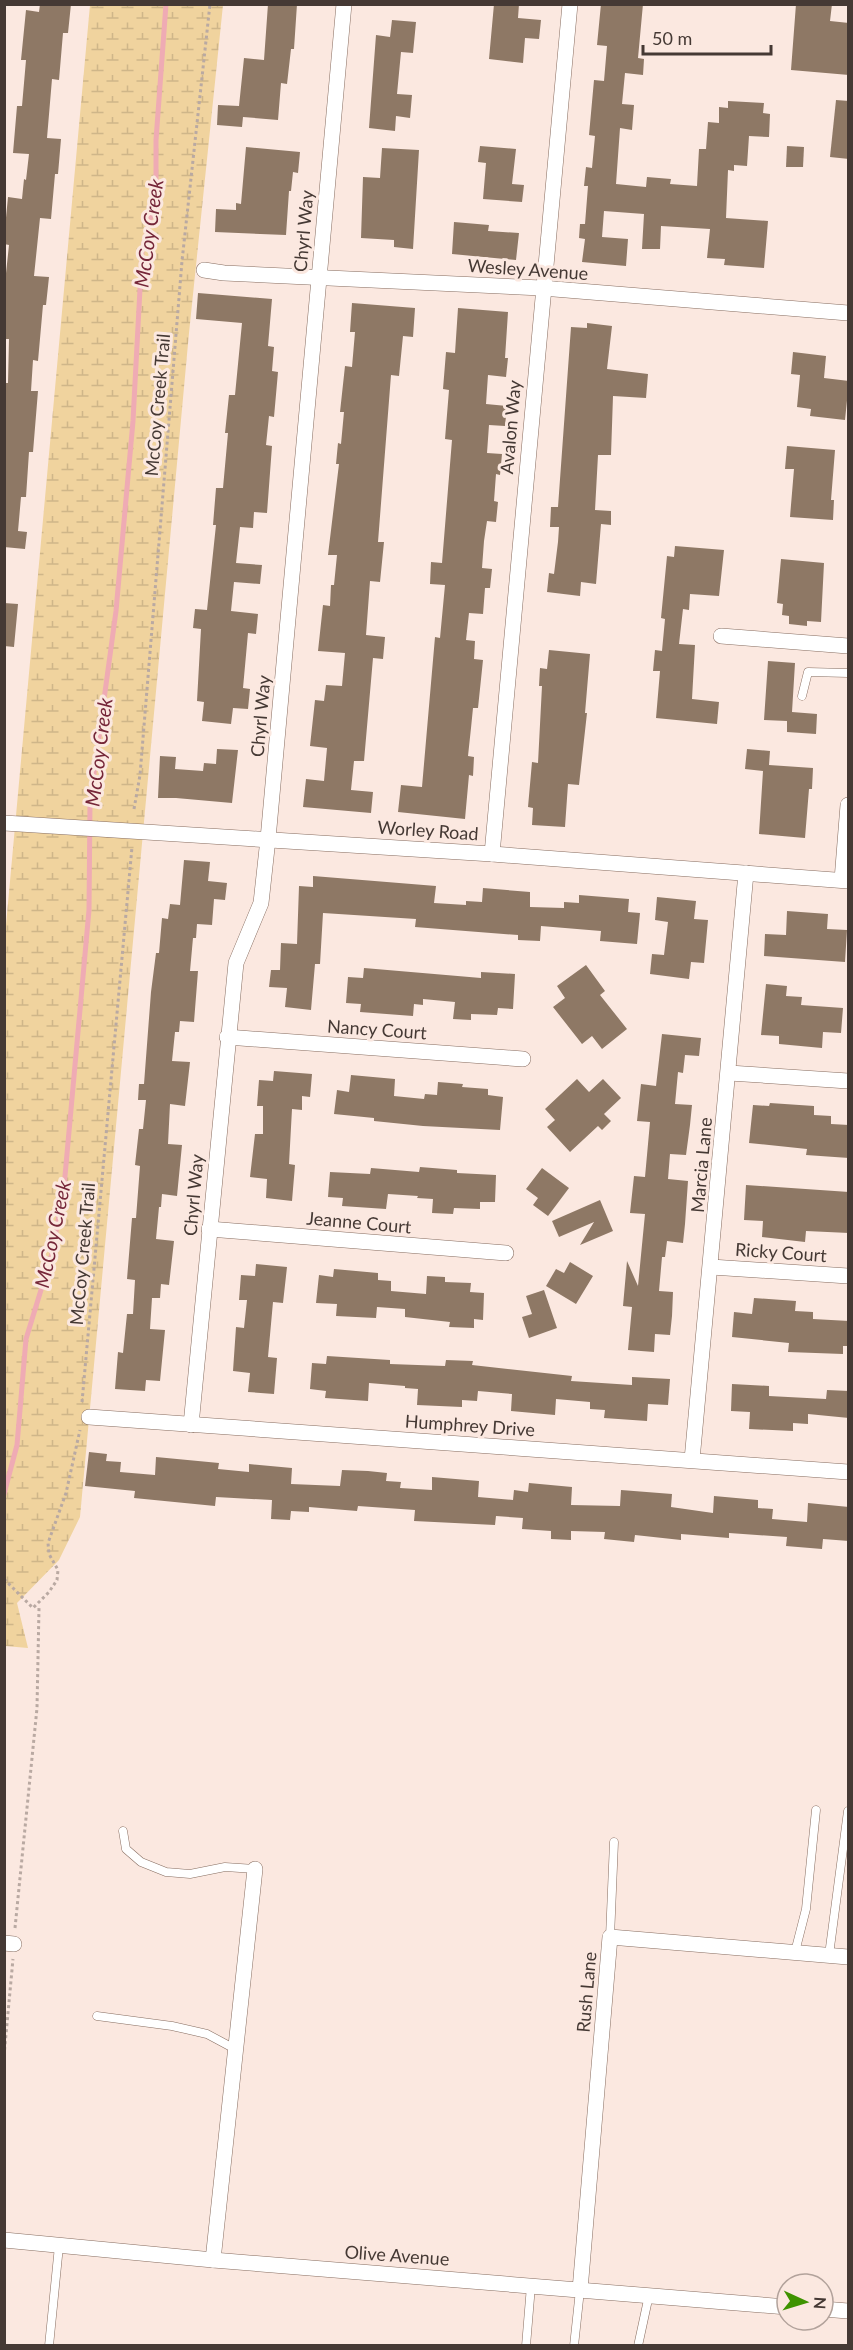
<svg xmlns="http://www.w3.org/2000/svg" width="853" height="2350" font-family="Lato,sans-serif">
	<defs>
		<pattern id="wetland-marsh" width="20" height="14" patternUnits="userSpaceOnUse" patternTransform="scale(1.5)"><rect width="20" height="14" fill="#f0d39e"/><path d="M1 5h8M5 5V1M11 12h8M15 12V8" fill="none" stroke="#cfb689"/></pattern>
	</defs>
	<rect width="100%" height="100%" fill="#fbe8e0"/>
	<!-- wetland -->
	<path fill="url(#wetland-marsh)" d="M90 5H223L189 333 80 1517 59 1560 17 1603 28 1648 5 1646V936Z"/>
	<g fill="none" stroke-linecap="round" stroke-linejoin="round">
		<!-- stream -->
		<path stroke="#efabb4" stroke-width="5" d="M4 1494 17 1445 26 1339 52 1254 64 1187 89 910 90 803 116 611 133 421 142 251 156 195V140L166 4"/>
	</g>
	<!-- building -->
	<g fill="#8e7865">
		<path d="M40 4H71L68 33H63L59 80 52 79 47 138 61 139 58 174H55L51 219 40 218 34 276 49 277 46 305H43L38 361 33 360 31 391H38L33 452H29L26 497H21L18 531 27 532 25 549 4 547V383H8L9 339H4V292L9 245 4 244V238L8 197 22 199 24 179 26 180 29 154 13 153 17 106H22L26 60H21L26 10 39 12Z"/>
		<path d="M268 4H297L294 49H291L287 84 281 83 278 120 243 117 242 127 217 125 218 105 239 106 244 58 264 60Z"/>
		<path d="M494 4H519L518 18 541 20 539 39 525 38 523 63 489 59Z"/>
		<path d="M601 4H643L638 58 644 59 643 75 625 73 622 104 634 105 632 130 620 128 616 184 646 187 647 177 671 179 670 184 697 186 699 149H706L708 122 719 123V107L728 108V101L764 103 763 113 770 114 769 137 749 136 747 166 734 165V171L728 170 726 218 768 221 764 268 724 265 725 259 707 258 710 229 661 226 660 249H642L644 214 604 211 602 237 628 239 626 266 582 262 585 239 579 238 580 224H585L588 186H584L586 167 592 168 595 136 589 135 594 80 604 81 607 46 597 45Z"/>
		<path d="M796 4H832L830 21 849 23V75L791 70Z"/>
		<path d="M392 20 416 22 413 53 401 52 397 94 412 95 410 118 396 116 395 131 369 128 376 35 390 37Z"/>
		<path d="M836 100 849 101V159L830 157Z"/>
		<path d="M480 146 516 149 512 184 524 185 522 202 483 199 486 163 478 162Z"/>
		<path d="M787 146 804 147 803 167H786Z"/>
		<path d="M246 147 300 152 298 173 293 172 291 191H289L286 235 215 232 216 209 236 210V203L241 204Z"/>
		<path d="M382 148 419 150 413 249 394 247V240L361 238 363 177 380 178Z"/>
		<path d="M454 222 489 225 488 231 519 233 516 260 452 254Z"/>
		<path d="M198 293 272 299 268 346 274 347 272 371 278 372 274 417 269 416 266 445 272 446 267 513 254 512 253 528 240 527 236 563 262 565 260 584 234 582 231 611 258 614 256 634 248 633 243 688 250 689 248 709 233 708 231 724 202 721 204 702 197 701 201 629 193 628 195 609 207 610 216 525H213L216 488H223L228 433H225L229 395H235L242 323 196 319Z"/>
		<path d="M352 303 415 308 413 337 403 336 399 376 391 375 378 542H384L380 582 370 581 366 635 385 637 383 659 373 658 364 761H354L351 790 373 792 371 813 303 807 306 779 324 781 327 748 310 746 315 700 324 701 326 685 342 686 345 653 318 651 323 605 330 606 331 585H334L337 555H328L339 464H336L338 443 341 444 344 412H340L345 366 352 367 355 332H350Z"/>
		<path d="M458 308 508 312 505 358H508L506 377 488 375 486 404 507 406 505 426 489 425 487 453 502 454 500 475 496 474 494 501 498 502 496 522 487 521 484 541 482 568 492 569 490 588H485L483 614 469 613 466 640 475 641 474 659 483 660 478 708H473L471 728 468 756 474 757 473 776 469 775 465 819 398 812 401 785 422 787 435 637 440 638 445 585 430 584 431 562 442 563 452 440 445 439 449 390 443 389 446 352 455 353Z"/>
		<path d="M587 323 612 326 607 369 648 374 646 398 613 396 611 455H598L595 510 611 511V525L601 524 596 584 581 582 580 596 547 592 549 573 554 574 558 542 559 527H550L551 507H558L571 327 587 328Z"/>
		<path d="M793 352 826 356 824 378 849 381 845 420 810 416 811 409 797 407 800 375 791 374Z"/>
		<path d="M787 446 835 450 831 500H834L833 520 790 517 794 469H785Z"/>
		<path d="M675 546 724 550 719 596 690 594 689 610 683 609 679 644 695 645 692 699 719 702 717 724 656 718 660 671H653L655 650 662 651 665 619 661 618 667 556 674 557Z"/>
		<path d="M781 559 824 563 821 622 807 621V626L789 624V616L782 615 783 604 777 603Z"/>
		<path d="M4 603 18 604 14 647 4 646Z"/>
		<path d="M549 650 590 654 585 713H587L579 785 568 784 565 827 532 825 533 808 528 807 532 762 538 763 542 686H539L540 668 547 669Z"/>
		<path d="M768 661 795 663 792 712 817 714 816 734 787 732V721L764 720Z"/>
		<path d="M217 749 238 750 232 803 176 798H158L160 756 176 757 175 769 203 771 204 763 216 764Z"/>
		<path d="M747 749 770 751 769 765 813 768 812 789H809L805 838 759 834 763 771 745 769Z"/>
		<path d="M184 860 210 862 208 881 227 883 225 900 214 899 212 925 197 924 196 938H193L190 971H198L194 1022 180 1021 179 1032H175L172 1061 190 1062 185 1106 170 1104 168 1144 182 1145 177 1196 162 1194 161 1207H159L156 1239 174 1241 169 1285 161 1284 160 1298H152L150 1329 165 1330 160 1381 146 1380 145 1391 115 1389 118 1352 123 1353 127 1314H133L135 1280 127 1279 132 1218H136L140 1166 135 1165 139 1129H143L146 1100H138L139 1084H144L151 992 156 953H159L162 918 168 919 170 904 180 905Z"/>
		<path d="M313 876 436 886 434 903 466 905V901L482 902 483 888 530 892V907L564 908V902L579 903V895L629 899 628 912 640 913 637 944 600 941 601 931 541 926 540 941 518 940V935L415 927 416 919 323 913 320 964H315L311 1010 285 1007 287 988 269 987 271 970H280L281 943 297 944 299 886 313 887Z"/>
		<path d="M657 897 696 901 694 919 708 920 704 963 691 962 689 979 650 974 652 954 664 955 668 922 655 920Z"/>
		<path d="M787 911 828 914 827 929 847 930 845 962 764 956 765 934 786 935Z"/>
		<path d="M586 965 605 991 600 995 627 1029 602 1049 592 1036 582 1044 553 1007 565 998 557 986Z"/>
		<path d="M364 968 481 978V972L515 974 513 1009 498 1008 497 1015 471 1014V1020L453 1019 455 1002 423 999V1005L414 1004 413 1016 360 1012 361 1004 346 1003 348 977 363 978Z"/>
		<path d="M766 984 787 986 786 996 802 997 801 1005 843 1008 841 1033 823 1032 822 1048 779 1044V1036L761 1035Z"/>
		<path d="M662 1034 701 1038 699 1056 685 1055 683 1073 678 1072 675 1104 692 1105 690 1125 686 1155 670 1154 668 1179 688 1181 685 1224 683 1243 667 1241 665 1257H662L659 1291 673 1292 672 1316 670 1335 655 1334 654 1352 628 1350 632 1307 623 1306 627 1261 638 1286 645 1214 630 1213 634 1176 645 1177 650 1122 637 1121 641 1084 656 1086Z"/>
		<path d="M274 1071 312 1074 310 1097 302 1096V1110L292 1109 289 1164 295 1165 292 1201 266 1198 267 1179 250 1177 255 1134H263V1106H257L259 1080 273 1081Z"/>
		<path d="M351 1075 395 1079 394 1096 424 1099 425 1094 437 1095 438 1082 463 1084 462 1087 488 1089V1095L503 1097 500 1130 423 1126 374 1121V1118L334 1114 337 1090 349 1092Z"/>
		<path d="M577 1079 589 1092 603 1079 621 1098 604 1114 611 1121 602 1130 598 1126 570 1152 547 1127 555 1120 545 1109Z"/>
		<path d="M770 1103 814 1106V1115L831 1116V1124L849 1125V1158L806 1155 807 1149 749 1143 753 1105 769 1106Z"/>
		<path d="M420 1167 457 1170V1173L496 1175 495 1202H480V1209L454 1208 453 1214 432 1213 433 1199 417 1198 418 1196 388 1194 386 1209 342 1206 343 1198 328 1197 330 1172 370 1174 371 1168 419 1172Z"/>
		<path d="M542 1168 569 1188 548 1216 533 1205 538 1198 526 1189Z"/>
		<path d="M746 1185 849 1192V1233L806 1231 805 1242 762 1237 763 1221 744 1220Z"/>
		<path d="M600 1200 613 1231 580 1245 594 1222 559 1237 552 1221Z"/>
		<path d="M570 1262 593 1276 576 1304 546 1286 556 1269 564 1273Z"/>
		<path d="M256 1264 287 1267 283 1303 273 1302 268 1357 277 1358 274 1394 248 1392 250 1373 233 1371 236 1327 244 1328 247 1300H239L241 1275 255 1276Z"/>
		<path d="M334 1269 378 1273V1280L391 1281V1291L426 1294 427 1276 445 1277V1282L471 1283 470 1292 484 1293 483 1320 474 1319V1328L449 1327 450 1322 405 1317V1309L377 1307 376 1318 336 1316 337 1304 316 1303 319 1275 333 1277Z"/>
		<path d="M544 1290 557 1328 529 1338 522 1317 532 1314 526 1296Z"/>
		<path d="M754 1298 796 1301 795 1311 813 1312V1319L849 1321V1346H843V1354L788 1352 789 1343 732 1337 734 1312 752 1314Z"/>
		<path d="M327 1356 390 1360V1364L445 1366 446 1360 473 1361 472 1365 572 1376 571 1381 632 1385V1377L670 1379 668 1405 648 1404 647 1421 604 1418 605 1410 590 1409V1402L556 1399 555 1415 511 1411 512 1394 478 1391 477 1401 462 1400V1407L417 1405 418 1389 405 1388V1386L369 1383 368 1401 325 1398 326 1391 310 1389 312 1363 326 1364Z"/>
		<path d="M732 1384 769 1386V1396L826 1399 827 1390 849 1391V1418L808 1414V1424L793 1423V1431L749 1429 750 1412 731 1411Z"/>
		<path d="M89 1452 107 1454 106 1461 121 1462 120 1472 155 1475 156 1457 219 1463 218 1469 249 1472V1464L292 1468 291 1484 340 1486 342 1470 368 1471 387 1473 386 1481 401 1482 400 1488 432 1490V1477L479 1481 478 1497 513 1500 514 1490 528 1492 529 1483 572 1487 571 1505 620 1506 621 1490 672 1494 671 1507 713 1513 714 1496 758 1500V1508L773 1509 772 1519 807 1522 808 1503 849 1507V1541L823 1539 822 1549 786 1546 787 1537 729 1533V1538L681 1534V1540L635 1535 634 1542 604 1539 605 1532 571 1531V1540L551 1539V1531L522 1529 523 1518 496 1516 495 1525 414 1521 415 1510 358 1506 357 1511 309 1507V1512L291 1511 290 1520 271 1519 272 1500 216 1497 215 1506 134 1498 135 1491 85 1486Z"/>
	</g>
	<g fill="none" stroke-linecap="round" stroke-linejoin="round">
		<!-- lane casing -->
		<g stroke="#876d60" stroke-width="9">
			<g id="lane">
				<path d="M802 696 808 672 848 673"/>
				<path d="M123 1831 126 1849 141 1862 166 1872 190 1874 225 1867 255 1869"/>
				<path d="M610 1937 614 1842"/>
				<path d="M795 1952 806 1909 816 1810"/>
				<path d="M829 1955 848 1811"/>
				<path d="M97 2016 172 2026 207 2034 235 2049"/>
				<path d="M49 2346 59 2246"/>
				<path d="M526 2346 531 2286"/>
				<path d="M574 2346 580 2290"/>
				<path d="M638 2346 649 2295"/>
			</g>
		</g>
		<!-- street casing -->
		<g stroke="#876d60" stroke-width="16">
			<g id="street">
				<path d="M204 270 224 273 542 288 848 313"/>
				<path d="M721 636 848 646"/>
				<path d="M4 823 492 854 848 881"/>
				<path d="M492 854 570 4"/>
				<path d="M842 880 848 805"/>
				<path d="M227 1037 523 1059"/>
				<path d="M729 1073 848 1081"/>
				<path d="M209 1229 506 1253"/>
				<path d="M711 1267 848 1276"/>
				<path d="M89 1417 848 1472"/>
				<path d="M191 1425 236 963 261 903 268 839 344 4"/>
				<path d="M692 1460 746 873"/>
				<path d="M4 1943 14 1944"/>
				<path d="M4 2240 213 2260 787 2307"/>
				<path d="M213 2260 255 1869"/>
				<path d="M580 2290 610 1937 848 1957"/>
				<path d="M823 2309 848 2311"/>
			</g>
		</g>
		<!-- path -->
		<g stroke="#b9a9a2" stroke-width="3" stroke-dasharray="3 3" stroke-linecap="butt">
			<path d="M134 809 140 775 182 261 210 4"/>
			<path d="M82 1402 132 847"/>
			<path d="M4 1579 33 1608 49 1592 57 1580 58 1570 49 1554 48 1543 66 1493 80 1430"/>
			<path d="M15 1928 37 1708 39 1608"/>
			<path d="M4 2056 13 1959"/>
		</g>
		<!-- lane -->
		<use href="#lane" stroke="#fff" stroke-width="8"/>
		<!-- street -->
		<use href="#street" stroke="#fff" stroke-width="15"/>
	</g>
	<g text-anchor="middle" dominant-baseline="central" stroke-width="6" stroke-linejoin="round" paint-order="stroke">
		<!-- street labels -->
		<g font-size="18" fill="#453934" stroke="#fbe8e0">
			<text transform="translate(303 231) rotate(-85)">Chyrl Way</text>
			<text transform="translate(528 269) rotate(4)">Wesley Avenue</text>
			<text transform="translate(157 405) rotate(-85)">McCoy Creek Trail</text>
			<text transform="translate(510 427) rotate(-85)">Avalon Way</text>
			<text transform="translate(260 716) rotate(-85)">Chyrl Way</text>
			<text transform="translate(428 830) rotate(4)">Worley Road</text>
			<text transform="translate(377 1029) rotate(4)">Nancy Court</text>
			<text transform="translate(701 1165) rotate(-85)">Marcia Lane</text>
			<text transform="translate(193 1195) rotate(-85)">Chyrl Way</text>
			<text transform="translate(359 1222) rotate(5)">Jeanne Court</text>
			<text transform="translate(781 1252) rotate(4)">Ricky Court</text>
			<text transform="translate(82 1254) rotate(-85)">McCoy Creek Trail</text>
			<text transform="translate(470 1425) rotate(4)">Humphrey Drive</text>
			<text transform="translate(586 1992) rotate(-85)">Rush Lane</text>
			<text transform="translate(397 2255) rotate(4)">Olive Avenue</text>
		</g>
		<!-- water labels -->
		<g font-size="20" font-style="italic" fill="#752638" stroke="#fbe8e0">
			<text transform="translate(148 233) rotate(-82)">McCoy Creek</text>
			<text transform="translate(98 752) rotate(-83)">McCoy Creek</text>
			<text transform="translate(52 1234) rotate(-78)">McCoy Creek</text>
		</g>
	</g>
	<!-- border -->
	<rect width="853" height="2350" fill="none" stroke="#453934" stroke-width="12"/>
	<!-- north arrow -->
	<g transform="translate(805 2302) rotate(94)"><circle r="28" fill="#fbe8e0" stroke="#b2a29b" stroke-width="1.5"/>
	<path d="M0-4.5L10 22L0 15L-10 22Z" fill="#3e9300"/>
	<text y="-9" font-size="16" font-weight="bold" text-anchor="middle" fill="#453934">N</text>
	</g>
	<!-- scale -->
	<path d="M643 45v9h128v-9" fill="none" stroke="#453934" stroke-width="3"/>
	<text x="652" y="45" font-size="18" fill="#453934" stroke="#fbe8e0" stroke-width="4.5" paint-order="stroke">50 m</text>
</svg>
